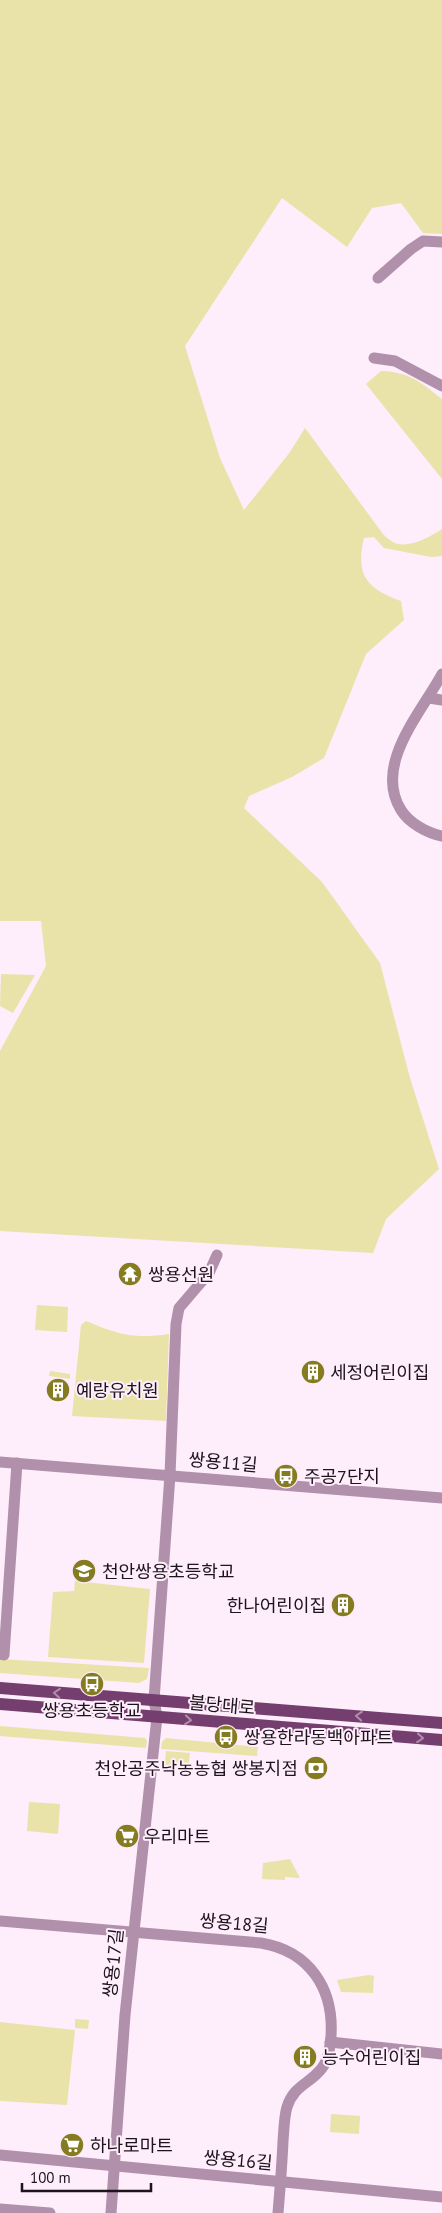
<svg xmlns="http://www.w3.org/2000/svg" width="442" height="2213" font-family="'PT Sans','Noto Sans KR',sans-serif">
	<rect width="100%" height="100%" fill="#feedfb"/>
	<!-- green -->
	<g fill="#e9e3a9">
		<path d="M0 0H442V234L423 233 401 203 372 208 347 247 282 198 185 346 220 458 244 510 290 452 305 428 383 534C386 537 389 540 393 542 407 550 430 537 442 529V556L431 557 384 548 374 537 364 538C355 575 367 589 401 601L404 620 366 654 324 758 292 777 249 796 244 808 322 882 380 963 410 1078 439 1169 386 1219 373 1253 0 1231V1051L46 966 41 921H0Z"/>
		<path d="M381 371C410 372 420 382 442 399V479L366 384Z"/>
		<path d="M1 974 35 975 13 1013 0 1006Z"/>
		<path d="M37 1305 68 1307 67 1332 35 1330Z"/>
		<path d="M86 1321C120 1335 133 1339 169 1334L166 1421 72 1416 81 1325Z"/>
		<path d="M50 1371 70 1374V1379L49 1376Z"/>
		<path d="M75 1581 150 1589 144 1663 48 1657 53 1592 74 1591Z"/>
		<path d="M0 1659 149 1668 147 1679 139 1683 0 1673Z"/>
		<path d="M0 1726 145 1738 147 1741 146 1748 0 1736Z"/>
		<path d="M166 1738 258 1747 257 1756 161 1749 162 1742Z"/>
		<path d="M166 1751 190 1753 188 1770 164 1769Z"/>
		<path d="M29 1802 60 1804 58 1834 27 1831Z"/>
		<path d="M290 1859 300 1878 285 1877V1880L262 1879 263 1863Z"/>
		<path d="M369 1975 374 1976 373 1993 341 1992 337 1980Z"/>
		<path d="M75 2019 89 2020 88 2029 75 2028Z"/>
		<path d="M0 2022 75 2030 67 2105 0 2101Z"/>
		<path d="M331 2114 360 2116 359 2134 330 2132Z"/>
	</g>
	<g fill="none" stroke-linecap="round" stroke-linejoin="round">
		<!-- minor -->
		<g stroke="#b090ab" stroke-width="11">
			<path d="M378 278 411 249 423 241 442 242"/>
			<path d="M374 358 395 361 442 386"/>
			<path d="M442 674C421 713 373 765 401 810 409 823 427 833 442 836"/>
			<path d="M429 698 442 700"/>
			<path d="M0 1462 442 1498"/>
			<path d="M0 1654 4 1655 17 1463"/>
			<path d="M0 1921 261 1943C309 1951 334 1988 331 2036 330 2046 329 2059 322 2068 310 2084 294 2085 287 2107 284 2117 284 2130 283 2141 282 2165 280 2189 278 2213"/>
			<path d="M330 2042 442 2054"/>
			<path d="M0 2155 442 2197"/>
			<path d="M0 2209 50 2213"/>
			<path d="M111 2213 125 2015 157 1717 154 1700 170 1475 176 1324 179 1308 209 1273 217 1255"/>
		</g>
		<!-- major -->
		<g stroke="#743f6e" stroke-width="12">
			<path d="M0 1688 442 1723"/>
			<path d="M0 1704 442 1740"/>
		</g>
	</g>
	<!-- one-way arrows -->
	<defs><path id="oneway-chevron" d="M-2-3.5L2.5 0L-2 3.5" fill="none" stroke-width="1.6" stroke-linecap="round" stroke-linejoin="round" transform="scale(1.25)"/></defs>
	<g stroke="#b28dad">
		<use href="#oneway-chevron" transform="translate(57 1693) rotate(-175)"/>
		<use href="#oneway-chevron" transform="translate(359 1716) rotate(-176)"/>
		<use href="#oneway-chevron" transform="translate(188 1720) rotate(5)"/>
		<use href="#oneway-chevron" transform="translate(420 1738) rotate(5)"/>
	</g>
	<!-- icons -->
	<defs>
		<g id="temple-disc" transform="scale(1.25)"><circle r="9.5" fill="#857b21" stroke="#feedfb"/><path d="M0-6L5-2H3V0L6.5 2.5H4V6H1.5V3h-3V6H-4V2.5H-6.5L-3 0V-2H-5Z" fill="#fff"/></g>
		<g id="building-disc" transform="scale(1.25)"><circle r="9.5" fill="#857b21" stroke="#feedfb"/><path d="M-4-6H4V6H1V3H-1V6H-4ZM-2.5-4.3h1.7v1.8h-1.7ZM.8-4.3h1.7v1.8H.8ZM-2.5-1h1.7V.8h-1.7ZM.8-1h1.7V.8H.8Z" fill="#fff"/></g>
		<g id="bus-disc" transform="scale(1.25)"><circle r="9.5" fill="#857b21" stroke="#feedfb"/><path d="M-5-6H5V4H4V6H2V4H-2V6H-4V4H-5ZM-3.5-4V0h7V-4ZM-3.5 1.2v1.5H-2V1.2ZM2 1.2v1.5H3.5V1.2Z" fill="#fff"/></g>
		<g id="school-disc" transform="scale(1.25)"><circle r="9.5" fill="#857b21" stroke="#feedfb"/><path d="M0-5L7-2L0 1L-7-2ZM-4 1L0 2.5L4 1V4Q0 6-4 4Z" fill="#fff"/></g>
		<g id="bank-disc" transform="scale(1.25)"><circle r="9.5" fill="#857b21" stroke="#feedfb"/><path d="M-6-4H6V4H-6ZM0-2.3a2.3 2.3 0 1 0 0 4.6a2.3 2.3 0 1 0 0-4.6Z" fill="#fff"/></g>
		<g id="supermarket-disc" transform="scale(1.25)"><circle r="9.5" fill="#857b21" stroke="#feedfb"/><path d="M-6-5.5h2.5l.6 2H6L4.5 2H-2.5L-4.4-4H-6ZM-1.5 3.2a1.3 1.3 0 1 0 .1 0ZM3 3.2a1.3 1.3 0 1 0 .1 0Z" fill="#fff"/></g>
	</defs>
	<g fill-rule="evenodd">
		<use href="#temple-disc" x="130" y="1274"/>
		<use href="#building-disc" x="313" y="1372"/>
		<use href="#building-disc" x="58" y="1390"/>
		<use href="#bus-disc" x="286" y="1476"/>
		<use href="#school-disc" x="84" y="1571"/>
		<use href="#building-disc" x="343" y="1605"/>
		<use href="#bus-disc" x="92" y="1684"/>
		<use href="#bus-disc" x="226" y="1737"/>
		<use href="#bank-disc" x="316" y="1768"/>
		<use href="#supermarket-disc" x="127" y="1836"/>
		<use href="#building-disc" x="305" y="2057"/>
		<use href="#supermarket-disc" x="72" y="2145"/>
	</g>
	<g text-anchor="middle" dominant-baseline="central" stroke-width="4" stroke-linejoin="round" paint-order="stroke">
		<!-- poi labels -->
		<g font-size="18" fill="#1d131b" stroke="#feedfb" text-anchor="start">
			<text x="148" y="1274">쌍용선원</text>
			<text x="330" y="1372">세정어린이집</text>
			<text x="76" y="1390">예랑유치원</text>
			<text x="304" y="1476">주공7단지</text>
			<text x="102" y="1571">천안쌍용초등학교</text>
			<text x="326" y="1605" text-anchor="end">한나어린이집</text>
			<text x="92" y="1710" text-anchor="middle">쌍용초등학교</text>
			<text x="244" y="1737">쌍용한라동백아파트</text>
			<text x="298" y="1768" text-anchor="end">천안공주낙농농협 쌍봉지점</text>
			<text x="144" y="1836">우리마트</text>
			<text x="322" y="2057">능수어린이집</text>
			<text x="90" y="2145">하나로마트</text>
		</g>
		<!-- street labels -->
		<g font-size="18" fill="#1d131b" stroke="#feedfb">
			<text transform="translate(223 1462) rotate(5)">쌍용11길</text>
			<text transform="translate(222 1705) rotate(5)">불당대로</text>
			<text transform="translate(234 1923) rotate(5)">쌍용18길</text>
			<text transform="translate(113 1963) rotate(-84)">쌍용17길</text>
			<text transform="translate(238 2160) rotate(5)">쌍용16길</text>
		</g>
	</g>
	<!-- scale -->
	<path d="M22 2183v8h129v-8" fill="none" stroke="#1d131b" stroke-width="2.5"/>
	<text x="30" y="2183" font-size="15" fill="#1d131b" stroke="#feedfb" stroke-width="4" paint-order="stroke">100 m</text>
</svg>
